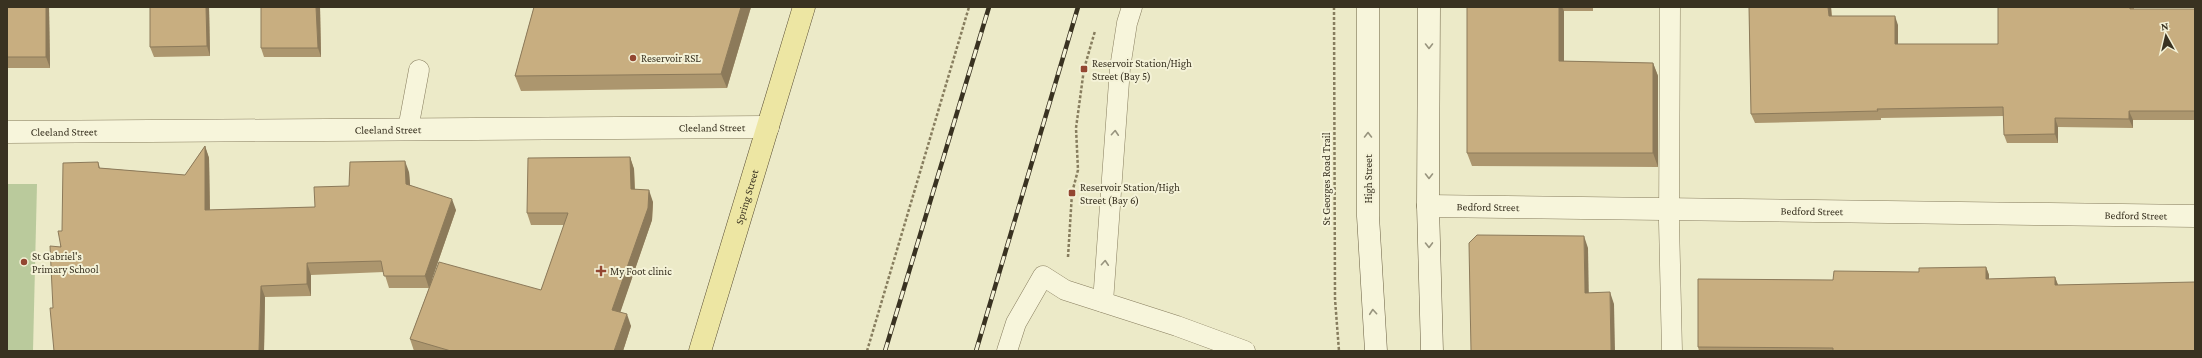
<svg xmlns="http://www.w3.org/2000/svg" width="2202" height="358" font-family="'Crimson Pro',serif">
	<rect width="100%" height="100%" fill="#eceac8"/>
	<!-- green -->
	<path fill="#baca9c" d="M7 184H37L33 351H7Z"/>
	<g fill="none" stroke-linecap="round" stroke-linejoin="round">
		<!-- lane casing -->
		<g stroke="#877d5e" stroke-width="21">
			<g id="lane">
				<path d="M1670 7 1669 222 1672 351"/>
				<path d="M408 129 419 70"/>
				<path d="M1103 302 1120 68 1127 23 1132 7"/>
				<path d="M1007 351 1016 323 1043 276 1065 290 1177 326 1245 351"/>
			</g>
		</g>
		<!-- street casing -->
		<g stroke="#877d5e" stroke-width="23">
			<g id="street">
				<path id="s1" d="M7 132 768 127"/>
				<path id="s2" d="M1428 206 2195 216"/>
			</g>
		</g>
		<!-- secondary casing -->
		<g stroke="#695e41" stroke-width="23">
			<g id="secondary">
				<path d="M1368 7V216L1376 351"/>
				<path d="M1429 7 1428 206 1432 351"/>
			</g>
		</g>
		<!-- primary casing -->
		<g stroke="#564a32" stroke-width="23">
			<g id="primary">
				<path id="s3" d="M700 351 804 7"/>
			</g>
		</g>
		<!-- path -->
		<g stroke="#877d5e" stroke-width="2.5" stroke-dasharray="3 2" stroke-linecap="butt">
			<path d="M1334 7 1335 299 1339 351"/>
			<path d="M1068 257 1072 193 1078 170 1076 128 1084 69 1095 31"/>
			<path d="M867 351 969 7"/>
		</g>
		<!-- lane -->
		<use href="#lane" stroke="#f7f5db" stroke-width="20"/>
		<!-- street -->
		<use href="#street" stroke="#f7f5db" stroke-width="22"/>
		<!-- secondary -->
		<use href="#secondary" stroke="#f7f5db" stroke-width="22"/>
		<!-- primary -->
		<use href="#primary" stroke="#ede6a3" stroke-width="22"/>
		<!-- rail casing -->
		<g stroke="#393221" stroke-width="4.5">
			<g id="rail">
				<path d="M885 351 989 7"/>
				<path d="M976 351 1078 7"/>
			</g>
		</g>
		<!-- rail -->
		<use href="#rail" stroke="#f4f2d7" stroke-width="3" stroke-dasharray="9" stroke-linecap="butt"/>
	</g>
	<!-- wall -->
	<g fill="#ac966e">
		<path d="M7 7H49L50 68H7Z"/>
		<path d="M150 7H209L210 56 154 57 150 47Z"/>
		<path d="M261 7H320L321 57H264L261 48Z"/>
		<path d="M534 7H751L727 88 521 91 515 76Z"/>
		<path d="M1467 7H1593V11H1564V61L1653 63 1658 76V167L1472 166 1467 153Z"/>
		<path d="M1749 7H1831L1832 16 1898 25V44H1998L2134 7V9H2195V120H2133V128L2058 127V143H2007L2004 135V116L1881 118V120L1755 123 1751 114Z"/>
		<path d="M205 146 209 158 210 210 315 207 349 186 409 172 410 185 456 210 432 279 541 290 564 225H531L527 213 630 157 634 169 635 189 653 202 652 220 620 312 631 326 623 351H414L410 339 429 288H389L384 272 311 275V296L265 297 264 351H54L53 308 62 231 98 162 100 168 185 175Z"/>
		<path d="M1986 267 1989 275V279L2055 277 2058 285 2195 351H1699L1698 347 1833 280 1919 272Z"/>
	</g>
	<!-- shaded-wall -->
	<g fill="#8c7a5a">
		<path d="M46 7H49L50 68 46 57Z"/>
		<path d="M206 7H209L210 56 207 46Z"/>
		<path d="M316 7H320L321 57 318 48Z"/>
		<path d="M741 7H751L727 88 721 74Z"/>
		<path d="M1559 7H1562L1564 11V74L1559 61Z"/>
		<path d="M1828 7H1831L1832 25 1829 16Z"/>
		<path d="M1895 16 1898 25V53L1895 44Z"/>
		<path d="M1653 63 1658 76V167L1653 153Z"/>
		<path d="M2129 111 2133 120V128L2129 119Z"/>
		<path d="M2055 118 2058 127V143L2055 134Z"/>
		<path d="M205 146 209 158 210 222 205 210Z"/>
		<path d="M630 157 634 169 635 201 631 189Z"/>
		<path d="M405 161 409 172 411 196 406 184Z"/>
		<path d="M649 190 653 202 652 220 617 322 612 310Z"/>
		<path d="M452 199 456 210 429 288 425 276Z"/>
		<path d="M1584 236 1588 248 1589 304 1585 293Z"/>
		<path d="M307 263 311 275V296L307 284Z"/>
		<path d="M1986 267 1989 275V286L1986 279Z"/>
		<path d="M2055 277 2058 285H2055Z"/>
		<path d="M261 286 265 297 264 351H259Z"/>
		<path d="M1610 292 1614 304 1615 351H1611Z"/>
		<path d="M627 314 631 326 623 351H614Z"/>
	</g>
	<!-- building -->
	<g fill="#c8ae80" stroke="#8c7a5a">
		<rect x="7" y="7" width="39" height="50"/>
		<path d="M150 7H206L207 46 150 47Z"/>
		<path d="M261 7H316L318 48H261Z"/>
		<path d="M534 7H741L721 74 515 76Z"/>
		<path d="M1467 7H1559V61L1653 63V153H1467Z"/>
		<path d="M1749 7H1828L1829 16H1895V44H1998V7H2130V9H2195V111H2129V119L2055 118V134L2004 135 2003 107 1877 109 1878 111 1751 114Z"/>
		<path d="M205 146V210L315 207 314 187 349 186 350 162 405 161 406 184 452 199 425 276H384L381 261 307 263V284L261 286 259 351H54L50 308H53L50 246 61 247 58 231H62L63 163 98 162 99 168 185 175Z"/>
		<path d="M630 157 631 189 649 190 648 208 612 310 627 314 614 351H451L410 339 439 262 541 290 568 213H527L528 158Z"/>
		<path d="M1477 235 1584 236 1585 293 1610 292 1611 351H1471L1469 243Z"/>
		<path d="M1986 267V279L2055 277V285L2195 282V351H1833V348L1698 347V279L1833 280 1834 271 1919 272V268Z"/>
	</g>
	<!-- one-way arrows -->
	<defs><path id="oneway-chevron" d="M-2-3.5L2.5 0L-2 3.5" fill="none" stroke-width="1.6" stroke-linecap="round" stroke-linejoin="round"/></defs>
	<g stroke="#98947e">
		<use href="#oneway-chevron" transform="translate(1429 46) rotate(90)"/>
		<use href="#oneway-chevron" transform="translate(1115 133) rotate(-86)"/>
		<use href="#oneway-chevron" transform="translate(1368 135) rotate(-90)"/>
		<use href="#oneway-chevron" transform="translate(1429 176) rotate(90)"/>
		<use href="#oneway-chevron" transform="translate(1429 245) rotate(89)"/>
		<use href="#oneway-chevron" transform="translate(1105 263) rotate(-86)"/>
		<use href="#oneway-chevron" transform="translate(1373 312) rotate(-95)"/>
	</g>
	<!-- markers -->
	<g fill="#934631" stroke="#f4f2d7" stroke-width="1.5">
		<circle cx="633" cy="58" r="4"/>
		<rect x="1080" y="65" width="8" height="8" rx="2"/>
		<rect x="1068" y="189" width="8" height="8" rx="2"/>
		<circle cx="24" cy="262" r="4"/>
		<path d="M599 265h4v4h4v4h-4v4h-4v-4h-4v-4h4z"/>
	</g>
	<g text-anchor="middle" dominant-baseline="central" stroke-width="4" stroke-linejoin="round" paint-order="stroke">
		<!-- poi labels -->
		<g font-size="11" fill="#393221" stroke="#f4f2d7" text-anchor="start">
			<text x="641" y="58">Reservoir RSL</text>
			<text x="1092" y="63">Reservoir Station/High<tspan x="1092" dy="13">Street (Bay 5)</tspan></text>
			<text x="1080" y="187">Reservoir Station/High<tspan x="1080" dy="13">Street (Bay 6)</tspan></text>
			<text x="32" y="256">St Gabriel's<tspan x="32" dy="13">Primary School</tspan></text>
			<text x="610" y="271">My Foot clinic</text>
		</g>
		<!-- street labels -->
		<g font-size="11" fill="#393221" stroke="#f4f2d7">
			<text stroke="none"><textPath href="#s1" startOffset="705">Cleeland Street</textPath></text>
			<text stroke="none"><textPath href="#s1" startOffset="381">Cleeland Street</textPath></text>
			<text stroke="none"><textPath href="#s1" startOffset="57">Cleeland Street</textPath></text>
			<text transform="translate(1326 179) rotate(-90)">St Georges Road Trail</text>
			<text transform="translate(1368 179) rotate(-90)">High Street</text>
			<text stroke="none"><textPath href="#s3" startOffset="161">Spring Street</textPath></text>
			<text stroke="none"><textPath href="#s2" startOffset="60">Bedford Street</textPath></text>
			<text stroke="none"><textPath href="#s2" startOffset="384">Bedford Street</textPath></text>
			<text stroke="none"><textPath href="#s2" startOffset="708">Bedford Street</textPath></text>
		</g>
	</g>
	<!-- border -->
	<rect width="2202" height="358" fill="none" stroke="#393221" stroke-width="16"/>
	<!-- north arrow -->
	<g transform="translate(2166 36) rotate(352)" stroke="#f4f2d7" stroke-width="3" paint-order="stroke">
	<path d="M0-3L7 15L0 10L-7 15Z" fill="#393221"/>
	<text y="-6" font-size="11" font-weight="bold" text-anchor="middle" fill="#393221">N</text>
	</g>
</svg>
